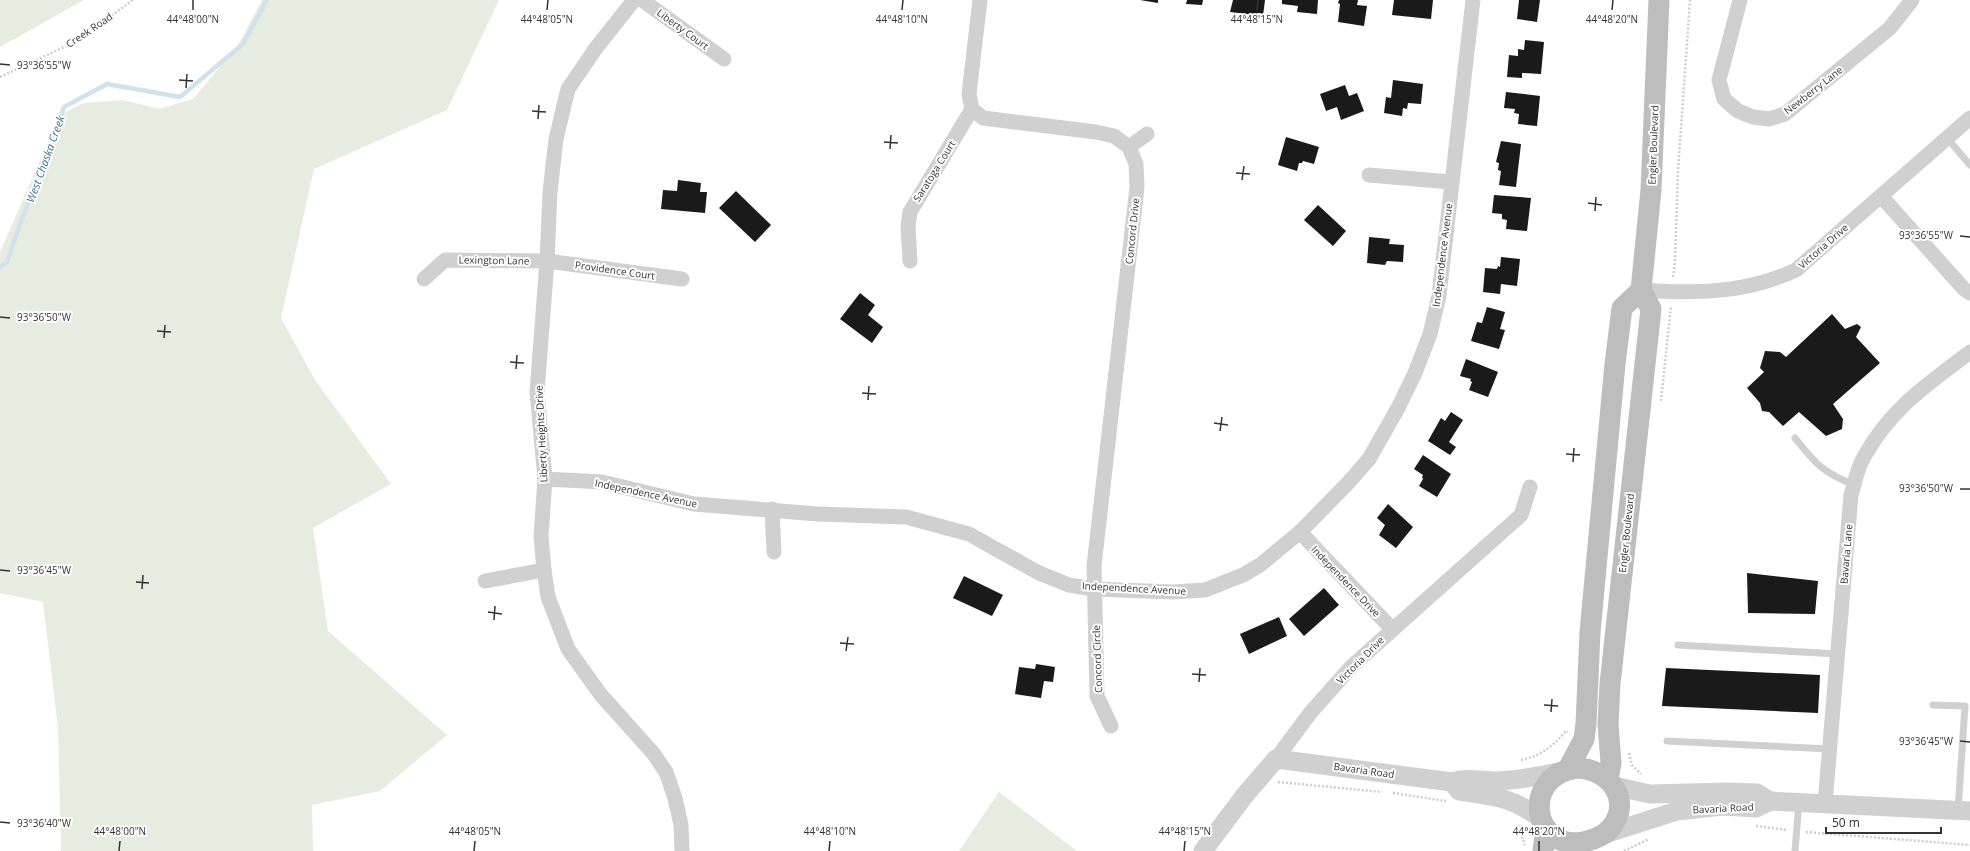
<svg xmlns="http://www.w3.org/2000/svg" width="1970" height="851" font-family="'Open Sans',sans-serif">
	<rect width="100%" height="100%" fill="#fff"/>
	<!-- green -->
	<g fill="#e6ecdf">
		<path d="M0 0H84L0 47Z"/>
		<path d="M262 0H499L447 110 314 169 281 318 315 380 391 484 313 528 328 631 447 735 380 791 312 805 313 851H61L58 728 43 602 0 593V252L60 115 83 103 123 100 159 109 193 99 237 47Z"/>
		<path d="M999 792 1077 851H959Z"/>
	</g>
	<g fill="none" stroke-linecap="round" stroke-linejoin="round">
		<!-- stream -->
		<path stroke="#cfe2ee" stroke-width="4.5" d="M0 267 7 262 18 230 64 107 107 84 180 97 243 44 267 0"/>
	</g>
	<!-- building -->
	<g fill="#1a1a1a">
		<path d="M1140 0H1158V3Z"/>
		<path d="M1187 0H1203L1202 5 1186 4Z"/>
		<path d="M1233 0H1265L1263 16 1230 12Z"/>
		<path d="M1282 0H1318L1317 14 1297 12 1298 6 1282 4Z"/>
		<path d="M1339 0H1358L1357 5 1367 6 1364 26 1338 22 1340 4 1338 3Z"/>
		<path d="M1394 0H1433L1431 19 1392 15Z"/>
		<path d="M1519 0H1540L1537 22 1517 19Z"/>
		<path d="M1525 40 1544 42 1541 74 1522 73V78L1507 77 1509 55 1518 56V49L1524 50Z"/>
		<path d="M1393 80 1423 84 1421 104 1408 103 1407 109 1403 108 1402 116 1384 113 1386 97 1391 98Z"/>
		<path d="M1345 85 1349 96 1357 93 1364 111 1341 120 1337 107 1326 111 1320 94Z"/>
		<path d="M1506 92 1540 96 1537 126 1518 124 1519 114 1514 113 1515 109 1504 108Z"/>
		<path d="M1286 137 1319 147 1314 164 1303 161 1302 163H1299L1297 171 1278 165Z"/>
		<path d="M1501 141 1521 144 1516 187 1499 185 1501 171 1498 170 1499 163 1496 162Z"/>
		<path d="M678 180 701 183 700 192H707L705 213 661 209 663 190 677 191Z"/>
		<path d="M736 191 771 225 755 242 719 208Z"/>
		<path d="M1494 195 1531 198 1527 231 1506 229 1507 220 1502 219V214L1492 213Z"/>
		<path d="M1318 205 1346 231 1333 246 1304 220Z"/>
		<path d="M1369 237 1390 239 1389 244 1404 245 1403 262 1387 261 1385 265 1367 263Z"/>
		<path d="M1501 257 1520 259 1517 286 1501 284 1500 294 1483 292 1485 268 1497 269 1498 266 1500 267Z"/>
		<path d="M860 293 875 305 868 315 883 327 872 343 840 319Z"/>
		<path d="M1487 307 1505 312 1500 329 1505 330 1499 349 1471 341 1477 322 1482 323Z"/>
		<path d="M1832 314 1845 329 1857 324 1861 327 1856 337 1880 363 1833 404 1843 419 1842 429 1826 436 1799 412 1783 426 1769 412 1762 411 1760 403 1747 388 1764 372 1760 368 1765 351 1780 352 1786 357Z"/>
		<path d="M1466 359 1498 372 1488 397 1469 390 1472 382 1470 381 1471 379 1460 376Z"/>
		<path d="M1451 412 1463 420 1449 442 1456 447 1450 455 1428 441 1441 418 1445 421Z"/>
		<path d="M1423 455 1451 474 1437 497 1419 486 1423 479 1422 477 1423 475 1414 469Z"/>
		<path d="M1388 504 1413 527 1396 548 1379 535 1385 525 1377 518Z"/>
		<path d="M1747 573 1818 581 1815 614 1748 613Z"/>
		<path d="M964 576 1003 595 992 616 953 598Z"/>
		<path d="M1324 588 1339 605 1304 636 1289 619Z"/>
		<path d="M1279 617 1287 636 1249 654 1240 634Z"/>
		<path d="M1036 664 1055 667 1053 682 1044 681 1041 698 1015 694 1019 667 1035 669Z"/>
		<path d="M1666 668 1820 675 1818 713 1662 706Z"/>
	</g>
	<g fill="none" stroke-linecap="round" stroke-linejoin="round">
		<!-- path -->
		<g stroke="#cdcdcd" stroke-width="2.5" stroke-dasharray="2 2" stroke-linecap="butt">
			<path d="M0 77 75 42 133 0"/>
			<path d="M1673 277 1675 262 1678 171 1690 0"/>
			<path d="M1661 401 1671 306"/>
			<path d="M1629 753 1632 765 1641 774"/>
			<path d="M1521 760C1541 756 1553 746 1566 731L1568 732"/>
			<path d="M1278 782 1382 792"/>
			<path d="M1393 793 1446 801"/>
			<path d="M1518 825 1525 845"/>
			<path d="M1756 826 1787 830"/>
			<path d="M1806 832 1970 845"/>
			<path d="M1624 851 1649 839"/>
		</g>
		<!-- service -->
		<g stroke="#d0d0d0" stroke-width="7">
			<path d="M1947 138 1970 165"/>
			<path d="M1795 438C1816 464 1822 472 1854 485"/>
			<path d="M1678 645 1838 654"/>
			<path d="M1933 705 1965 706 1958 810"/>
			<path d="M1667 741 1830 749"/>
			<path d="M1795 851 1799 802"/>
		</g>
		<!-- minor -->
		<g stroke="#d0d0d0" stroke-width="15">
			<path d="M634 0 596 48 568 89 556 139 550 192 547 261 537 392 545 479 541 536 544 570 548 597 568 649 601 695 653 753 666 772 675 798 681 825 682 851"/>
			<path d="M642 0 724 59"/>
			<path d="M980 0 969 94 972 109 983 118 1096 132 1114 136 1129 147 1136 164 1137 187 1094 566 1097 696 1111 726"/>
			<path d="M1740 0 1719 80 1724 99 1738 111 1753 117 1769 119 1785 114 1890 28 1912 0"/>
			<path d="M1129 147 1147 134"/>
			<path d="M1369 175 1451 182"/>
			<path d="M1881 196 1964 289 1970 293"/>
			<path d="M910 261 908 226 910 212 972 109"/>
			<path d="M424 279 445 260 547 261 682 279"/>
			<path d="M1641 290C1694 294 1747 293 1796 270L1970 118"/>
			<path d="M545 479 602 482 694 504 818 514 906 517 969 534 1039 573 1069 585 1094 589 1173 592 1205 590 1243 575 1260 565 1300 532 1348 483 1369 459 1398 408 1415 373 1430 334 1439 296 1473 0"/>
			<path d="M772 509 774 552"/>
			<path d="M1300 532 1392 629"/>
			<path d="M485 581 544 570"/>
			<path d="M1276 759 1311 712 1352 666 1521 515 1530 487"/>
			<path d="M1825 803 1851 495C1855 483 1857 468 1864 457 1891 408 1927 385 1970 352"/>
		</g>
		<!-- tertiary -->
		<g stroke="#d0d0d0" stroke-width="19">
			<path d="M1452 782 1459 791C1493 796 1513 797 1541 819"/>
			<path d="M1614 786 1650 794 1727 792 1757 793 1770 801 1970 811"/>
			<path d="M1605 834 1677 811 1723 806 1756 808 1770 801"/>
			<path d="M1203 851 1245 795 1276 759 1452 782C1467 777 1482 781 1497 781 1519 780 1541 776 1562 771"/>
		</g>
		<!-- secondary -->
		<g stroke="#bdbdbd" stroke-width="21">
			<path d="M1577 768C1609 769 1634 800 1610 829 1603 836 1593 840 1583 842 1531 851 1521 775 1577 768Z"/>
			<path d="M1568 769 1584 739 1586 724 1590 632 1615 364 1622 308 1641 290"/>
			<path d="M1608 779 1611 763 1608 724 1610 684 1651 309 1641 290 1651 190 1659 0"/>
			<path d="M1543 851 1546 828"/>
		</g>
	</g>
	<!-- ticks -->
	<path fill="none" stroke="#333" stroke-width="1.5" d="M193 10V0M547 10 548 0M902 10 903 0M1257 10 1258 0M1612 10 1613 0M0 64 10 65M179 80 193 81M186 88 187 74M532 111 546 112M538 119 539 105M884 142 898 143M890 149 891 135M1236 173 1250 174M1242 180 1244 166M1588 203 1602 205M1595 211 1596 197M1960 236 1970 237M0 317 10 318M157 331 171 332M164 338 165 325M510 362 524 363M516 369 517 355M862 393 876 394M868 400 869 386M1214 423 1228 425M1220 431 1222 417M1566 454 1580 455M1573 462 1574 448M1960 489H1970M0 570 10 571M136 582 149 583M142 589 143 575M488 612 502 614M494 620 495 606M840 643 854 644M846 651 848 637M1192 674 1206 675M1199 682 1200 668M1544 705 1558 706M1551 712 1552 699M1960 741 1970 742M0 822 10 823M119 851 120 841M474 851 475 841M829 851 830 841M1184 851 1185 841M1539 851V841"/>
	<g text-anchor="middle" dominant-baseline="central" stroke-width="4" stroke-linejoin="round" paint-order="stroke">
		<!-- street labels -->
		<g font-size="10" fill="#333" stroke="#fff">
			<text transform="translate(683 29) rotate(36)">Liberty Court</text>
			<text transform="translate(89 30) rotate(-34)">Creek Road</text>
			<text transform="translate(1813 90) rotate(-38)">Newberry Lane</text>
			<text transform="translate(1653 145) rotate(-88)">Engler Boulevard</text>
			<text transform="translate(934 171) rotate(-58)">Saratoga Court</text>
			<text transform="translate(1132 231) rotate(-84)">Concord Drive</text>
			<text transform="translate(1823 246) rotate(-41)">Victoria Drive</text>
			<text transform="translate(1442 255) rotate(-83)">Independence Avenue</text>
			<text transform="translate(494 260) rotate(1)">Lexington Lane</text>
			<text transform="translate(615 270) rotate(8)">Providence Court</text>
			<text transform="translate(541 434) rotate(-93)">Liberty Heights Drive</text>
			<text transform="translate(646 493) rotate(12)">Independence Avenue</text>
			<text transform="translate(1626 533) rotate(-84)">Engler Boulevard</text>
			<text transform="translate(1846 554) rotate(-85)">Bavaria Lane</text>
			<text transform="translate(1346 581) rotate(46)">Independence Drive</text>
			<text transform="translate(1134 588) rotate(3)">Independence Avenue</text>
			<text transform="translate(1097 659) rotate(-92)">Concord Circle</text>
			<text transform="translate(1360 660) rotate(-45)">Victoria Drive</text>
			<text transform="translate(1364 770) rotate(8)">Bavaria Road</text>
			<text transform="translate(1723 808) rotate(-3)">Bavaria Road</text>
		</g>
		<!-- water labels -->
		<g font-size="11" font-style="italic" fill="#3f7597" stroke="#fff">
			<text transform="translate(45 159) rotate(-70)">West Chaska Creek</text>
		</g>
	</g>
	<g font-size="10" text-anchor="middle" fill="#333" stroke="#fff" stroke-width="4" stroke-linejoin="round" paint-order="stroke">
		<text x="193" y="23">44°48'00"N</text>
		<text x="547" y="23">44°48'05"N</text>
		<text x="902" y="23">44°48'10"N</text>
		<text x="1257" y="23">44°48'15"N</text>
		<text x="1612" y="23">44°48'20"N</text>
		<text x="44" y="69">93°36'55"W</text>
		<text x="1926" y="239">93°36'55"W</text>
		<text x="44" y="321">93°36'50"W</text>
		<text x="1926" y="492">93°36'50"W</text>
		<text x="44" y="574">93°36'45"W</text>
		<text x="1926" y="745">93°36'45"W</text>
		<text x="44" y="827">93°36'40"W</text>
		<text x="120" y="835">44°48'00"N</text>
		<text x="475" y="835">44°48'05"N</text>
		<text x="830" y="835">44°48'10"N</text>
		<text x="1185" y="835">44°48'15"N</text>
		<text x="1539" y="835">44°48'20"N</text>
	</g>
	<!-- scale -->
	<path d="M1826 827v6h115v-6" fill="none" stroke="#333333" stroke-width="2"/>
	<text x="1832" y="827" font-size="12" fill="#333333" stroke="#ffffff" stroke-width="3" paint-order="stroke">50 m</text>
</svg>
